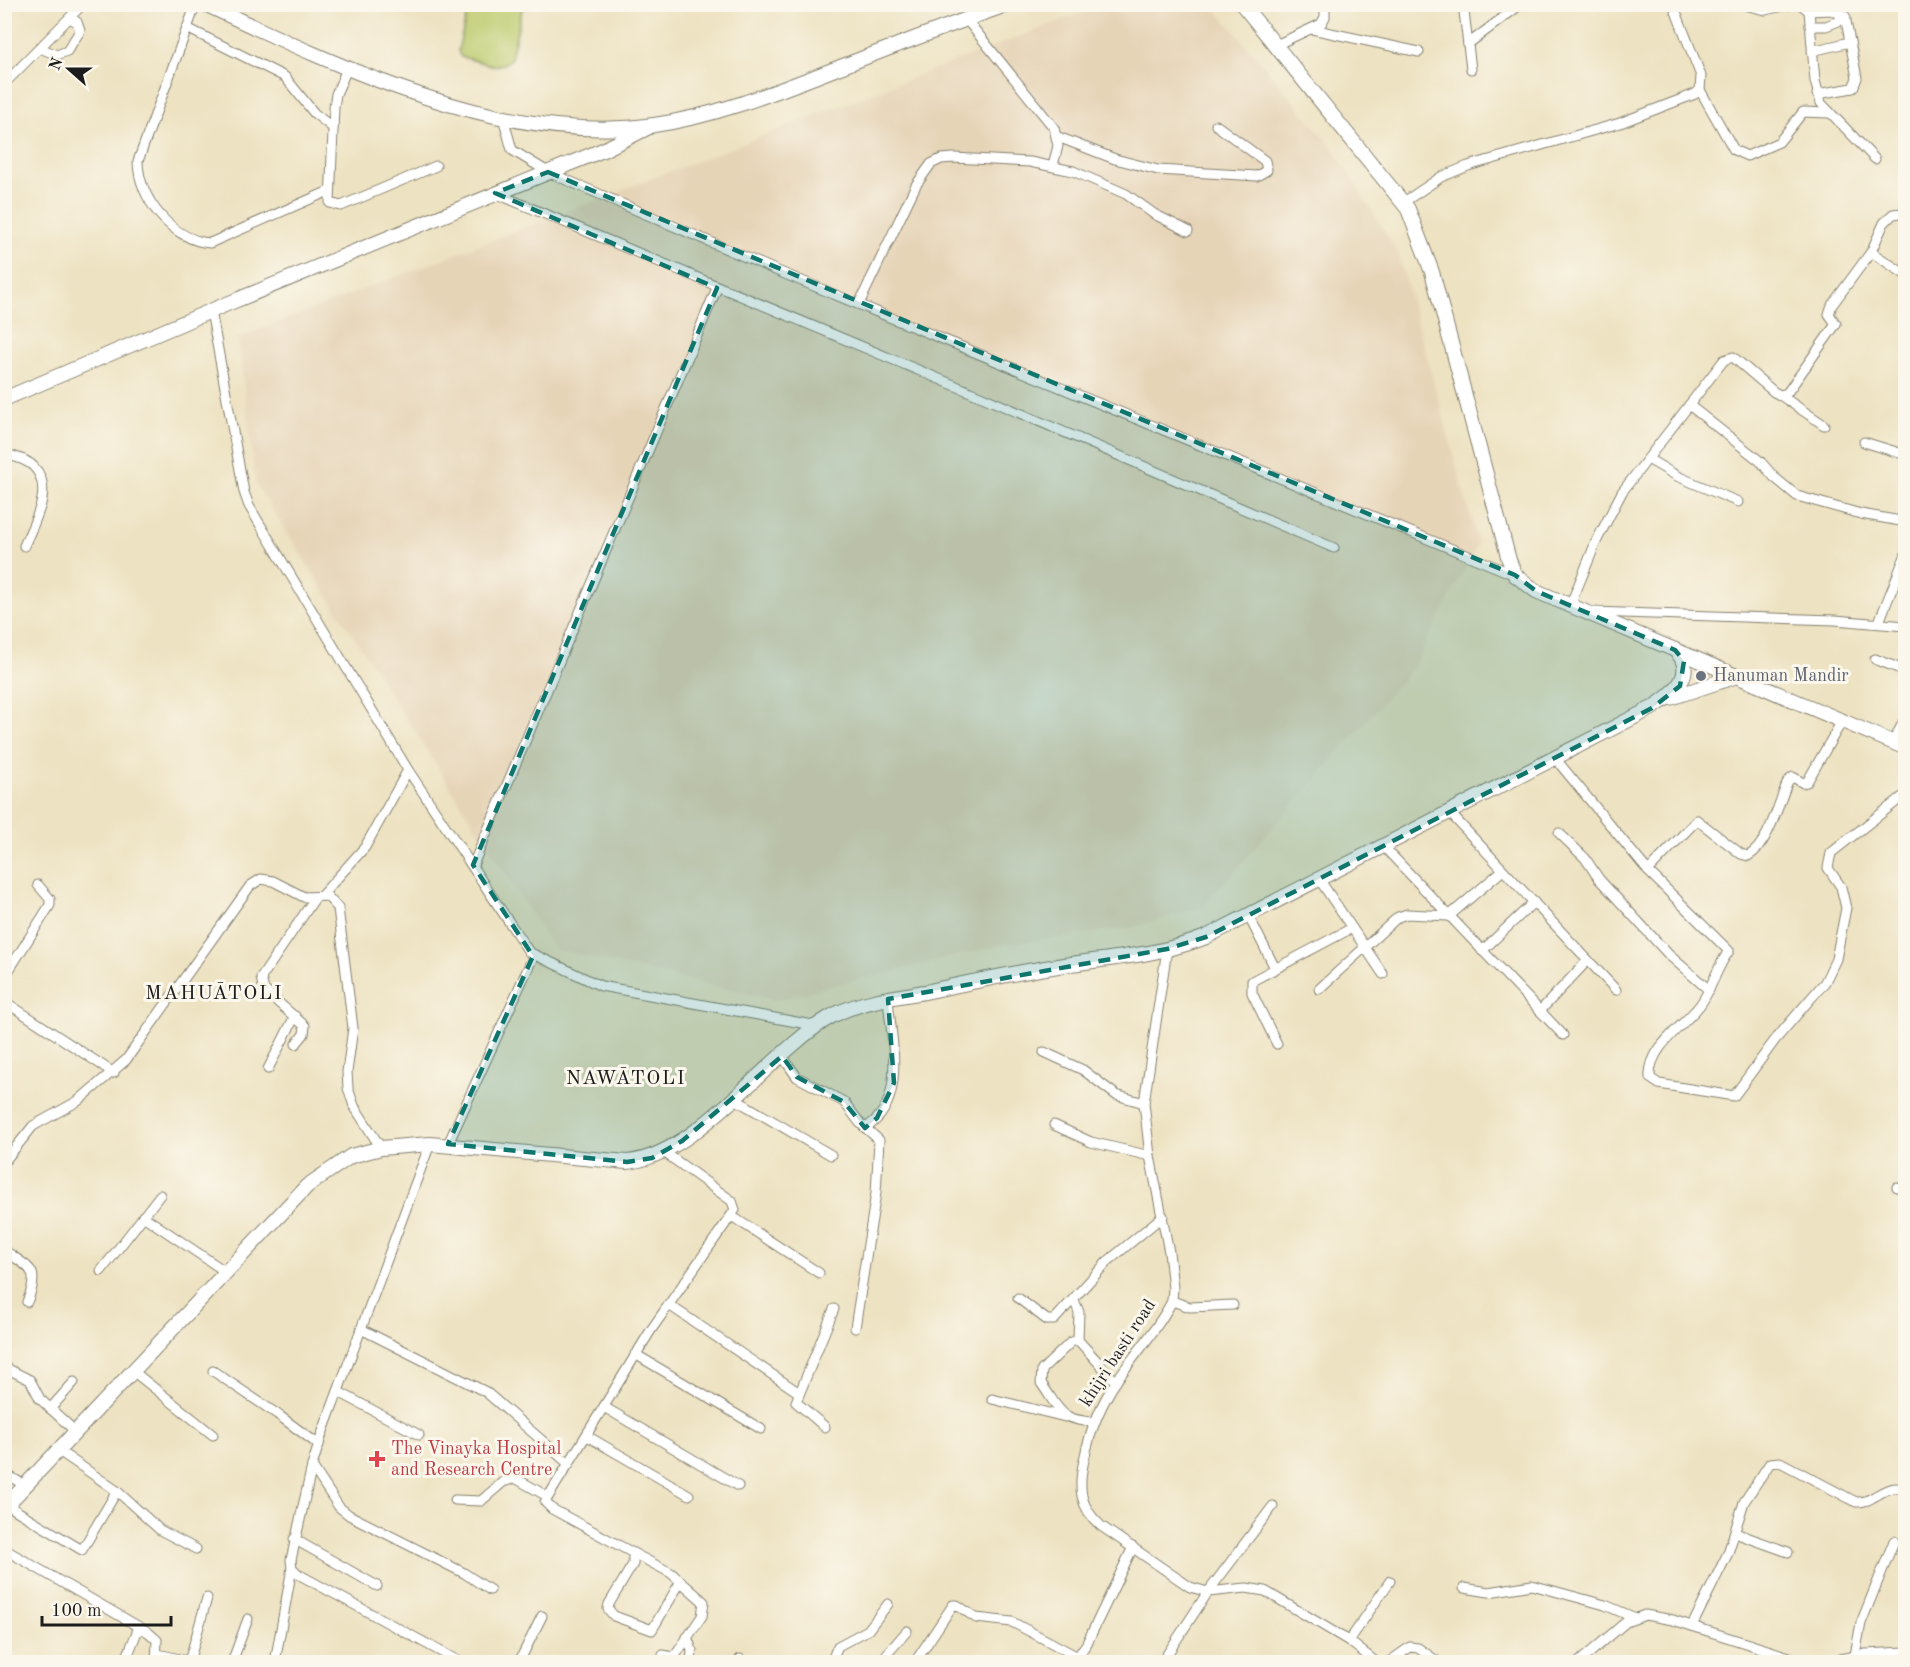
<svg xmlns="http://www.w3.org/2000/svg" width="1910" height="1667" font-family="'Old Standard TT',serif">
	<rect width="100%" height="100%" fill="#fbf7ec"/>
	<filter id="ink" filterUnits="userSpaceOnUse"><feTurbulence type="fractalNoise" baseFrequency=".0167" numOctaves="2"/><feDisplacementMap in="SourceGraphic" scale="12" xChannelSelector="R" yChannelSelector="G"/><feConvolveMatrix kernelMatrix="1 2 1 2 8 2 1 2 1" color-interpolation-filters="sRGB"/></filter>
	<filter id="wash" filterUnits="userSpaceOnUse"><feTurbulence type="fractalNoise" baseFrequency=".008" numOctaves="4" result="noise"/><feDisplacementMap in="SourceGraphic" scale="24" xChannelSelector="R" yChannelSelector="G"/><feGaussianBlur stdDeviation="1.35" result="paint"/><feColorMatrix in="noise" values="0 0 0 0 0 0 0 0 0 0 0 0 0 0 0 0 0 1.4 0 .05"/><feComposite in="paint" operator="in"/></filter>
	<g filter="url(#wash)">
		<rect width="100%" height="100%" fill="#ede2c1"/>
		<!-- built -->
		<path fill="#e6d4b7" d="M1102 5H1212L1333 148 1398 253 1478 544 1413 668 1203 907 1131 928 1005 944 775 1000 554 949 256 484 238 338Z"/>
		<!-- green -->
		<path fill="#bdcb6d" stroke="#6c7444" stroke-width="1.5" d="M469 5H523L511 58C498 74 478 59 461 57L458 51Z"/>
	</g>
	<g filter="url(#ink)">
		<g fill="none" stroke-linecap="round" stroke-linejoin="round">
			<!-- street casing -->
			<g stroke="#847f6e" stroke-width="11">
				<g id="street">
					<path d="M196 4 138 161C138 198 172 240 210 243L329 191"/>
					<path d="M1463 4 1471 69"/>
					<path d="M1741 4 1765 10 1792 4"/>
					<path d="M1800 4 1809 11 1815 81 1821 103 1875 159"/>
					<path d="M1809 11 1831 10 1845 16 1857 78 1853 88 1817 94"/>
					<path d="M966 19 1054 128 1058 146 1053 165"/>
					<path d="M1810 26H1826L1846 18"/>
					<path d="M187 28 285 77 314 113 333 128"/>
					<path d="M1312 29 1419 52"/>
					<path d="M1468 44 1521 4"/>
					<path d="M1276 45 1321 24 1325 17V4"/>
					<path d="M40 48 57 55 67 51 80 31 77 22 70 18"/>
					<path d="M1812 51 1850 42"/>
					<path d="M347 69 336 94 334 107 330 203 341 206 436 166"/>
					<path d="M4 84 83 4"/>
					<path d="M1700 90 1734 150 1747 156 1779 142 1803 112 1828 113"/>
					<path d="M503 117 512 150 548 172 780 272 1515 575"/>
					<path d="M1058 137 1115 159 1158 170 1257 176 1267 170 1265 161 1216 125"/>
					<path d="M495 193 980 396 1334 548"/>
					<path d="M1404 202 1441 177 1468 166 1620 123 1695 94 1700 90 1701 76 1673 4"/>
					<path d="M1871 252 1906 275"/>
					<path d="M859 304 916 185 931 164 941 159 954 158 1030 162 1073 171 1126 194 1154 214 1188 231"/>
					<path d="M211 311 244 492 249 506 408 770 529 952 601 986 818 1026"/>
					<path d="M1780 395 1824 425"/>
					<path d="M1689 405 1760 461 1774 477 1797 496 1861 514 1906 522"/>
					<path d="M1864 442 1906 455"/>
					<path d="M4 453C14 457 27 459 34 467 55 489 33 524 24 546"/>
					<path d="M1648 459 1677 476 1738 502"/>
					<path d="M1570 606 1596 542 1622 492 1724 360 1733 357 1774 392 1780 395 1787 393 1836 324 1829 314 1832 305 1871 252 1884 223 1893 214 1902 213"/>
					<path d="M1593 612 1835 620 1906 626"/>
					<path d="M1879 622 1906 554"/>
					<path d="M1875 659 1906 671"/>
					<path d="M1893 742 1906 717"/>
					<path d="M1554 757 1648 871 1729 951C1716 968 1712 989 1700 1005 1683 1027 1648 1047 1650 1078L1659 1084 1734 1096 1775 1040 1825 982 1836 959 1846 908 1841 887 1828 868 1831 853 1906 794"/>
					<path d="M1448 811 1616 990"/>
					<path d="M1559 833 1585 858 1599 879 1669 955 1709 990"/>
					<path d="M1383 846 1563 1035"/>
					<path d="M473 865 717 288"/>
					<path d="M1648 871 1697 820 1741 854 1748 856C1768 846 1779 802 1788 781L1793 777 1803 783 1807 782 1842 721"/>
					<path d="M1319 879 1383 974"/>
					<path d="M322 895 365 847 408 770"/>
					<path d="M1248 915 1275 968"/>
					<path d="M1167 949 1144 1103 1150 1156 1169 1252 1173 1288 1172 1301C1158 1329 1135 1354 1117 1380 1100 1405 1090 1431 1084 1460 1078 1487 1079 1507 1101 1526L1190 1587 1208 1592 1246 1588 1265 1591 1349 1641 1376 1662"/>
					<path d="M1482 951 1534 902"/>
					<path d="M4 978 50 905V899L38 885"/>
					<path d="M1319 989 1398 917 1407 914 1449 916 1503 870"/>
					<path d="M4 1001 114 1073"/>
					<path d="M1540 1011 1588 960"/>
					<path d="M296 1044 304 1034 305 1026 264 990 261 978 315 898"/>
					<path d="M1277 1044 1252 993V981L1352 928"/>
					<path d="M1044 1052 1083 1070 1116 1095 1144 1103"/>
					<path d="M782 1056 797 1077 844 1102 860 1123 879 1140 876 1193 855 1328"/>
					<path d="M268 1069 295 1016"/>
					<path d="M733 1098 831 1155"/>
					<path d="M1054 1125 1091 1142 1150 1156"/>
					<path d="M865 1128C908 1104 891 1039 888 999"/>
					<path d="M430 1144 322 1434 312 1466 291 1560 292 1568 298 1574 460 1662"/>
					<path d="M448 1144 534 955"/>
					<path d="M664 1152 732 1201 735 1210 651 1330 545 1502 552 1509 633 1553V1564L609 1604 608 1609 614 1616 652 1630 681 1581"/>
					<path d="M4 1162 33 1126 78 1101 126 1060 250 886 261 879 273 881 304 897 327 896 338 908 353 1028 347 1072 348 1088 354 1106 381 1148"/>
					<path d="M1897 1187 1906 1191"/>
					<path d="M143 1216 226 1272"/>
					<path d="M733 1217 819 1273"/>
					<path d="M4 1250C30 1269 41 1268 27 1302"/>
					<path d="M101 1271 160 1195"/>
					<path d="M1018 1298 1047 1320H1054L1107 1262 1163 1216"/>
					<path d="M1074 1300 1079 1312 1078 1340"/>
					<path d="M1172 1301 1190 1307 1233 1305"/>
					<path d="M669 1305 798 1392"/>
					<path d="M363 1330 486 1392 569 1464"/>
					<path d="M635 1354 761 1429"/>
					<path d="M4 1367 30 1380 40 1399 77 1433"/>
					<path d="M213 1371 277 1414 319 1445"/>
					<path d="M134 1372 213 1435"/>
					<path d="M339 1392 419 1435"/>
					<path d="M992 1399 1065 1417"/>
					<path d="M604 1407 738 1486"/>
					<path d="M50 1409 74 1382"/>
					<path d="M1094 1422C1059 1420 1060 1410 1041 1383L1042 1370 1071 1342 1078 1340 1116 1382"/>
					<path d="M825 1427 796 1402 834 1309"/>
					<path d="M587 1436 689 1495"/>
					<path d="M59 1451 117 1491 160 1530 196 1549"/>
					<path d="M312 1466 339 1507 349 1515 464 1573 490 1590"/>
					<path d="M4 1473 26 1486"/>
					<path d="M455 1500 481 1501 503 1482 515 1478 547 1496"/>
					<path d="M7 1505 82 1550 117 1491"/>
					<path d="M1735 1533 1788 1552"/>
					<path d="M294 1539 377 1586"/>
					<path d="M4 1549 148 1632 157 1640 156 1662"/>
					<path d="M633 1553 671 1573 704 1602 702 1616 677 1653 673 1657 663 1655"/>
					<path d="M1464 1588 1489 1592 1532 1585 1605 1605 1633 1617"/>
					<path d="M1692 1626 1728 1553 1744 1502 1770 1463 1780 1462 1856 1502C1874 1504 1885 1481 1906 1490"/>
					<path d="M687 1637 692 1650 691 1662"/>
					<path d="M1349 1641 1390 1581"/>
					<path d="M158 1654 192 1662"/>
					<path d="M1855 1655 1861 1623 1894 1541"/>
					<path d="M125 1662 139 1627"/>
					<path d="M189 1662 207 1598"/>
					<path d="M232 1662 248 1619"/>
					<path d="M275 1662 292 1568"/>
					<path d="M519 1662 542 1616"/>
					<path d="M739 1662 740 1659"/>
					<path d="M831 1662 838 1646 868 1630 888 1604"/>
					<path d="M880 1662 907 1631"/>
					<path d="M915 1662 953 1605H957L976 1618 1012 1622 1078 1657"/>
					<path d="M1074 1662 1087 1643 1133 1547"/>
					<path d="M1162 1662 1208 1592 1273 1506"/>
					<path d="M1389 1662 1410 1647 1418 1648 1438 1662"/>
					<path d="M1579 1662 1626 1622 1645 1615 1673 1620 1802 1661H1829L1866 1654 1906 1652"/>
				</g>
			</g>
			<!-- secondary casing -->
			<g stroke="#847f6e" stroke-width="16">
				<g id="secondary">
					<path d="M205 4C336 66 505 147 654 125 711 117 768 95 822 74 884 50 946 26 1009 4"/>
					<path d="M1242 4 1408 209 1432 272 1509 560 1515 575 1536 591 1906 748"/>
					<path d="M4 399 227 304 603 150 649 127"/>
					<path d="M1670 698 1737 676"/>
					<path d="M4 1508 307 1186 351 1156 381 1148 430 1144 627 1162C698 1156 770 1051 832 1016 860 1001 895 997 925 992 971 982 1017 972 1064 965 1111 958 1161 955 1206 937L1652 708C1673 695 1699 673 1675 650"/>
				</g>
			</g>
			<!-- street -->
			<use href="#street" stroke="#fff" stroke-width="9"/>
			<!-- secondary -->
			<use href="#secondary" stroke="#fff" stroke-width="14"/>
		</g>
	</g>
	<!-- marked area -->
	<path fill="#0f766e" fill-opacity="0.2" stroke="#0f766e" stroke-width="4.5" stroke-dasharray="12 8" stroke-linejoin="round" d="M548 172 1515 575 1536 591 1675 650 1684 661 1680 686 1652 708 1206 937 1167 949 888 999 894 1083 877 1118 865 1128 844 1102 797 1077 782 1056 682 1141 652 1158 627 1162 448 1144 533 956 473 865 717 288 495 193Z"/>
	<!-- markers -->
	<circle fill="#6b7280" stroke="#fbf7ec" stroke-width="2" cx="1701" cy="676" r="6"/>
	<path fill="#e0444e" stroke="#fbf7ec" stroke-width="2" d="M374 1450h6v6h6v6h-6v6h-6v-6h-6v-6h6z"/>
	<g text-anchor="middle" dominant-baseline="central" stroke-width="6" stroke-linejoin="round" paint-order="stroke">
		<!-- worship labels -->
		<g font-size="18" fill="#5b616d" stroke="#fbf7ec" text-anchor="start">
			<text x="1713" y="676">Hanuman Mandir</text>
		</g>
		<!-- street labels -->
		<g font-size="18" fill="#1c1c1c" stroke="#fbf7ec">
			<text transform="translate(1118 1353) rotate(-57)">khijri basti road</text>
		</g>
		<!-- health labels -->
		<g font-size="18" fill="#be3a42" stroke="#fbf7ec" text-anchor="start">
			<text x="391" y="1449">The Vinayka Hospital<tspan x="391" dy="21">and Research Centre</tspan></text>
		</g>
		<!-- neighbourhood labels -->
		<g font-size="20" letter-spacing="1.5" fill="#1c1c1c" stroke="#fbf7ec">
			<text x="214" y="994">MAHUĀTOLI</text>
			<text x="626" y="1079">NAWĀTOLI</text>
		</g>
	</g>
	<!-- margin -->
	<rect width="1910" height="1667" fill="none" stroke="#fbf7ec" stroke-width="24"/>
	<!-- north arrow -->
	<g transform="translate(69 69) rotate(291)" stroke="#fbf7ec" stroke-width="4.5" paint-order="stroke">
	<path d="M0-4.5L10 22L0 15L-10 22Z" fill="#1c1c1c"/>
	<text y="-9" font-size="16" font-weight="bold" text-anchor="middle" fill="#1c1c1c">N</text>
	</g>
	<!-- scale -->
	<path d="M42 1616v9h129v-9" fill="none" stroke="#1c1c1c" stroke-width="3"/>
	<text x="51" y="1616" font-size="18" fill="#1c1c1c" stroke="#fbf7ec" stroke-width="4.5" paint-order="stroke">100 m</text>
</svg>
